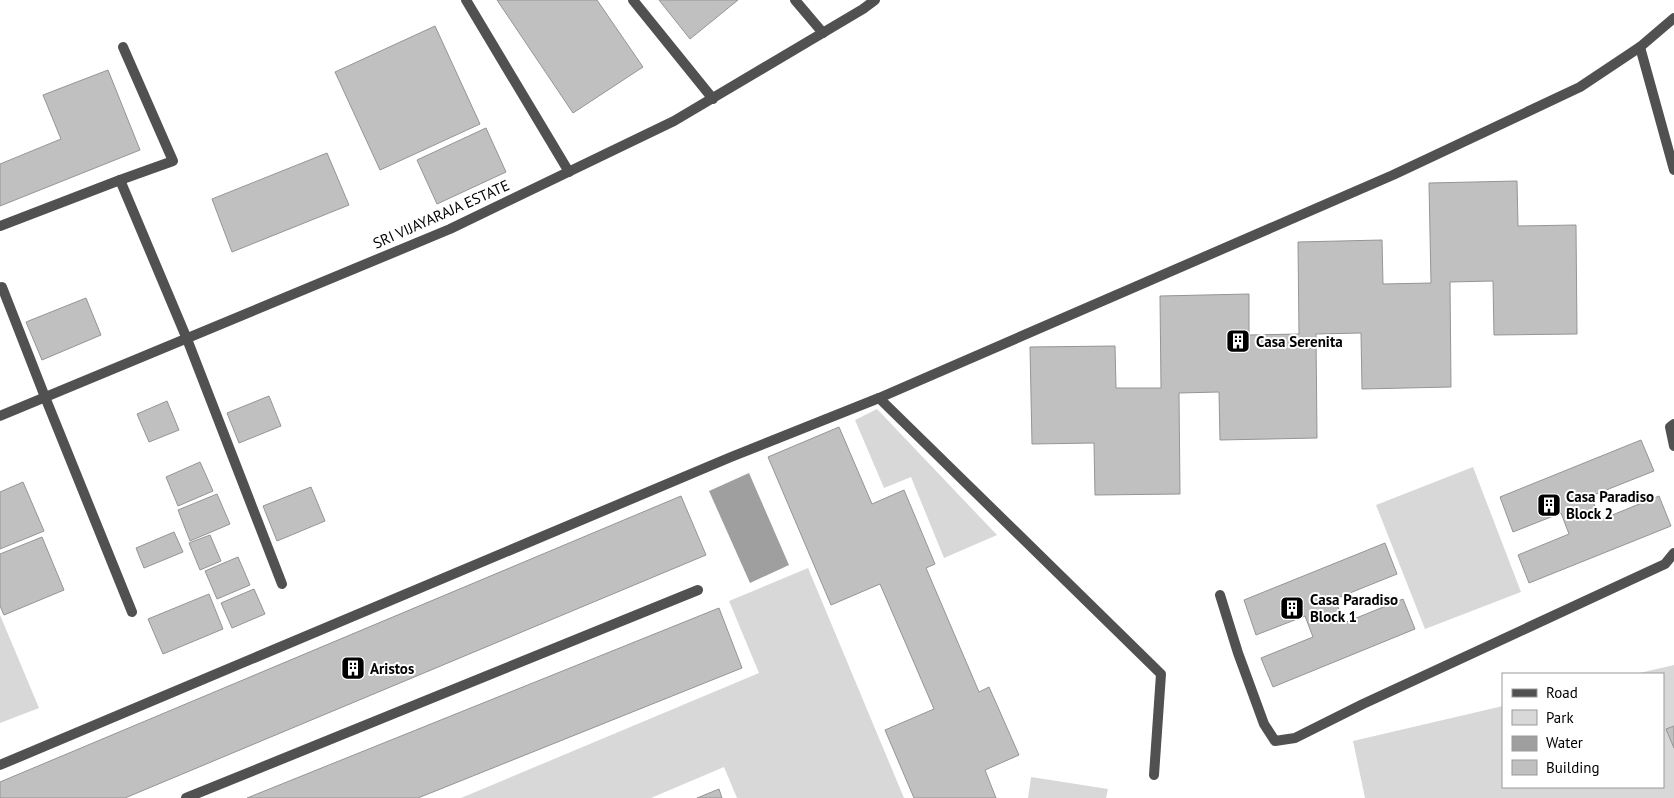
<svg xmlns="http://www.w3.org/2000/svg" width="1674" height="798" font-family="'PT Sans',sans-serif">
	<rect width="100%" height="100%" fill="#fff"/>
	<!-- green -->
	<g fill="#d8d8d8">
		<path d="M877 409 997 535 944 558 911 477 884 488 855 420Z"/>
		<path d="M1473 467 1521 592 1425 629 1376 505Z"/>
		<path d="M808 568 904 798H737L724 767 651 798H461L759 673 729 601Z"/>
		<path d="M0 615 39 708 0 723Z"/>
		<path d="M1674 665V798H1365L1353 741 1503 706V787H1663V674H1635Z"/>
		<path d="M1031 777 1108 789 1106 798H1028Z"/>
	</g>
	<!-- water -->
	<path fill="#9f9f9f" d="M749 473 789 565 750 583 709 491Z"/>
	<!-- building -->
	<g fill="#c0c0c0" stroke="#959595">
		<path d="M497 0H597L643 67 573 113Z"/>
		<path d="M659 0H738L690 39Z"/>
		<path d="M435 26 480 124 380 170 335 72Z"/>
		<path d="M108 70 140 150 0 206V164L61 139 43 95Z"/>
		<path d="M486 128 506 172 437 204 417 160Z"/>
		<path d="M327 153 349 205 232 252 212 199Z"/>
		<path d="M1517 181 1518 226 1576 225 1577 334 1494 335 1493 281 1450 282 1451 387 1362 389 1361 333 1316 334 1317 438 1220 440 1219 392 1179 393 1180 494 1095 495 1094 443 1032 444 1030 347 1115 346 1116 388H1161L1160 296 1249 294V335L1299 334 1298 242 1382 240 1383 284 1431 283 1429 183Z"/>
		<path d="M86 298 101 335 42 360 26 322Z"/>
		<path d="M269 396 281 426 239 443 227 413Z"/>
		<path d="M167 401 179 430 149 442 137 414Z"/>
		<path d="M839 427 872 504 904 490 935 564 926 568 979 692 989 687 1019 755 985 770 996 798H914L885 730 934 709 880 584 831 605 768 457Z"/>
		<path d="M1641 440 1654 471 1591 496 1600 520 1659 496 1671 526 1529 583 1518 555 1569 534 1561 513 1513 532 1500 497Z"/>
		<path d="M200 462 213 491 178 506 166 477Z"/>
		<path d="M23 482 44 531 0 549V492Z"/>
		<path d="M311 487 325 521 277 541 263 506Z"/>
		<path d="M217 494 230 524 190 541 178 510Z"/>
		<path d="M681 496 706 555 125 798H0V782Z"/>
		<path d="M174 532 183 552 144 568 136 548Z"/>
		<path d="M210 535 221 561 200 570 189 543Z"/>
		<path d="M42 537 64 590 4 615 0 606V554Z"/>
		<path d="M1385 543 1397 574 1335 599 1344 623 1403 599 1415 629 1273 687 1261 658 1313 637 1305 616 1256 635 1244 600Z"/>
		<path d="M238 557 250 585 217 599 205 571Z"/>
		<path d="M254 589 265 614 232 628 221 603Z"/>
		<path d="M209 594 223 629 163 654 148 619Z"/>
		<path d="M719 608 742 668 418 798H247Z"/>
		<path d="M1674 726V748L1666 729Z"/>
		<path d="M719 789 722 798H697Z"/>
	</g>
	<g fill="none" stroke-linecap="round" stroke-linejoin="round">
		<!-- service -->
		<g stroke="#515151" stroke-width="10">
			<path d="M123 47 173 161 120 180 187 339"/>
			<path d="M0 226 120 180"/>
		</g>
		<!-- minor -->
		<g stroke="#515151" stroke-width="10">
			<path d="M466 0 569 172"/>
			<path d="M633 0 713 99"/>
			<path d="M795 0 823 33"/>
			<path d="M1640 47 1674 170"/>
			<path d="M2 287 45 397 132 612"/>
			<path d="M187 339 282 584"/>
			<path d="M879 398 1393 175 1580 87 1640 47 1674 18"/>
			<path d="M0 416 450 229 674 121 863 9 875 0"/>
			<path d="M1674 424 1670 427 1674 446"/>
			<path d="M1220 595 1238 653 1264 724 1275 741 1295 738 1363 704 1665 564 1674 553"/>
			<path d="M0 765 731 457 879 398 1161 674 1154 775"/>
			<path d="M186 798 698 590"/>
		</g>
	</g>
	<!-- icons -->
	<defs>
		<g id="building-square" transform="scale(1.25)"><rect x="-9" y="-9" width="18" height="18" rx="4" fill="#000" stroke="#fff"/><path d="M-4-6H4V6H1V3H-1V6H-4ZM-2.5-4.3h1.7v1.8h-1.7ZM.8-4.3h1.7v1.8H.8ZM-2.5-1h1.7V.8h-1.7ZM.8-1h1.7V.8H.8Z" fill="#fff"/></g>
	</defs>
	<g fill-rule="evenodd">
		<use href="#building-square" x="1238" y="341"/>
		<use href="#building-square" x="1549" y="505"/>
		<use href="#building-square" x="1292" y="608"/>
		<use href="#building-square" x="353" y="668"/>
	</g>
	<g text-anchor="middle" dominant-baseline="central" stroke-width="4" stroke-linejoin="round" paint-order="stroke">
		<!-- street labels -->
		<g font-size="15" fill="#000" stroke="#fff">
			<text transform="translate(441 214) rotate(-24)">SRI VIJAYARAJA ESTATE</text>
		</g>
		<!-- poi labels -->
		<g font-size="15" font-weight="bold" fill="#000" stroke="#fff" text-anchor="start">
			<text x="1256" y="341">Casa Serenita</text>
			<text x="1566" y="496">Casa Paradiso<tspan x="1566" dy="17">Block 2</tspan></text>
			<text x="1310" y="599">Casa Paradiso<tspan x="1310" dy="17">Block 1</tspan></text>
			<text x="370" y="668">Aristos</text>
		</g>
	</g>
	<!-- legend -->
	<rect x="1502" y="673" width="162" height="115" fill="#ffffff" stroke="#999999"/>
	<rect x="1512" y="689" width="25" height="8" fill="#515151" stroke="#999999"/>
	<text x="1546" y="698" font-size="15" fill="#000000">Road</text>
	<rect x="1512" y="710" width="25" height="15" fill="#d8d8d8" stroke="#999999"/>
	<text x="1546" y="723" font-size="15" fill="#000000">Park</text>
	<rect x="1512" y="736" width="25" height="15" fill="#9f9f9f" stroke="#999999"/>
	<text x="1546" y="748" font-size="15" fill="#000000">Water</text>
	<rect x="1512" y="760" width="25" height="15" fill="#c0c0c0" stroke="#999999"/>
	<text x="1546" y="773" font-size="15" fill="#000000">Building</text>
</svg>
